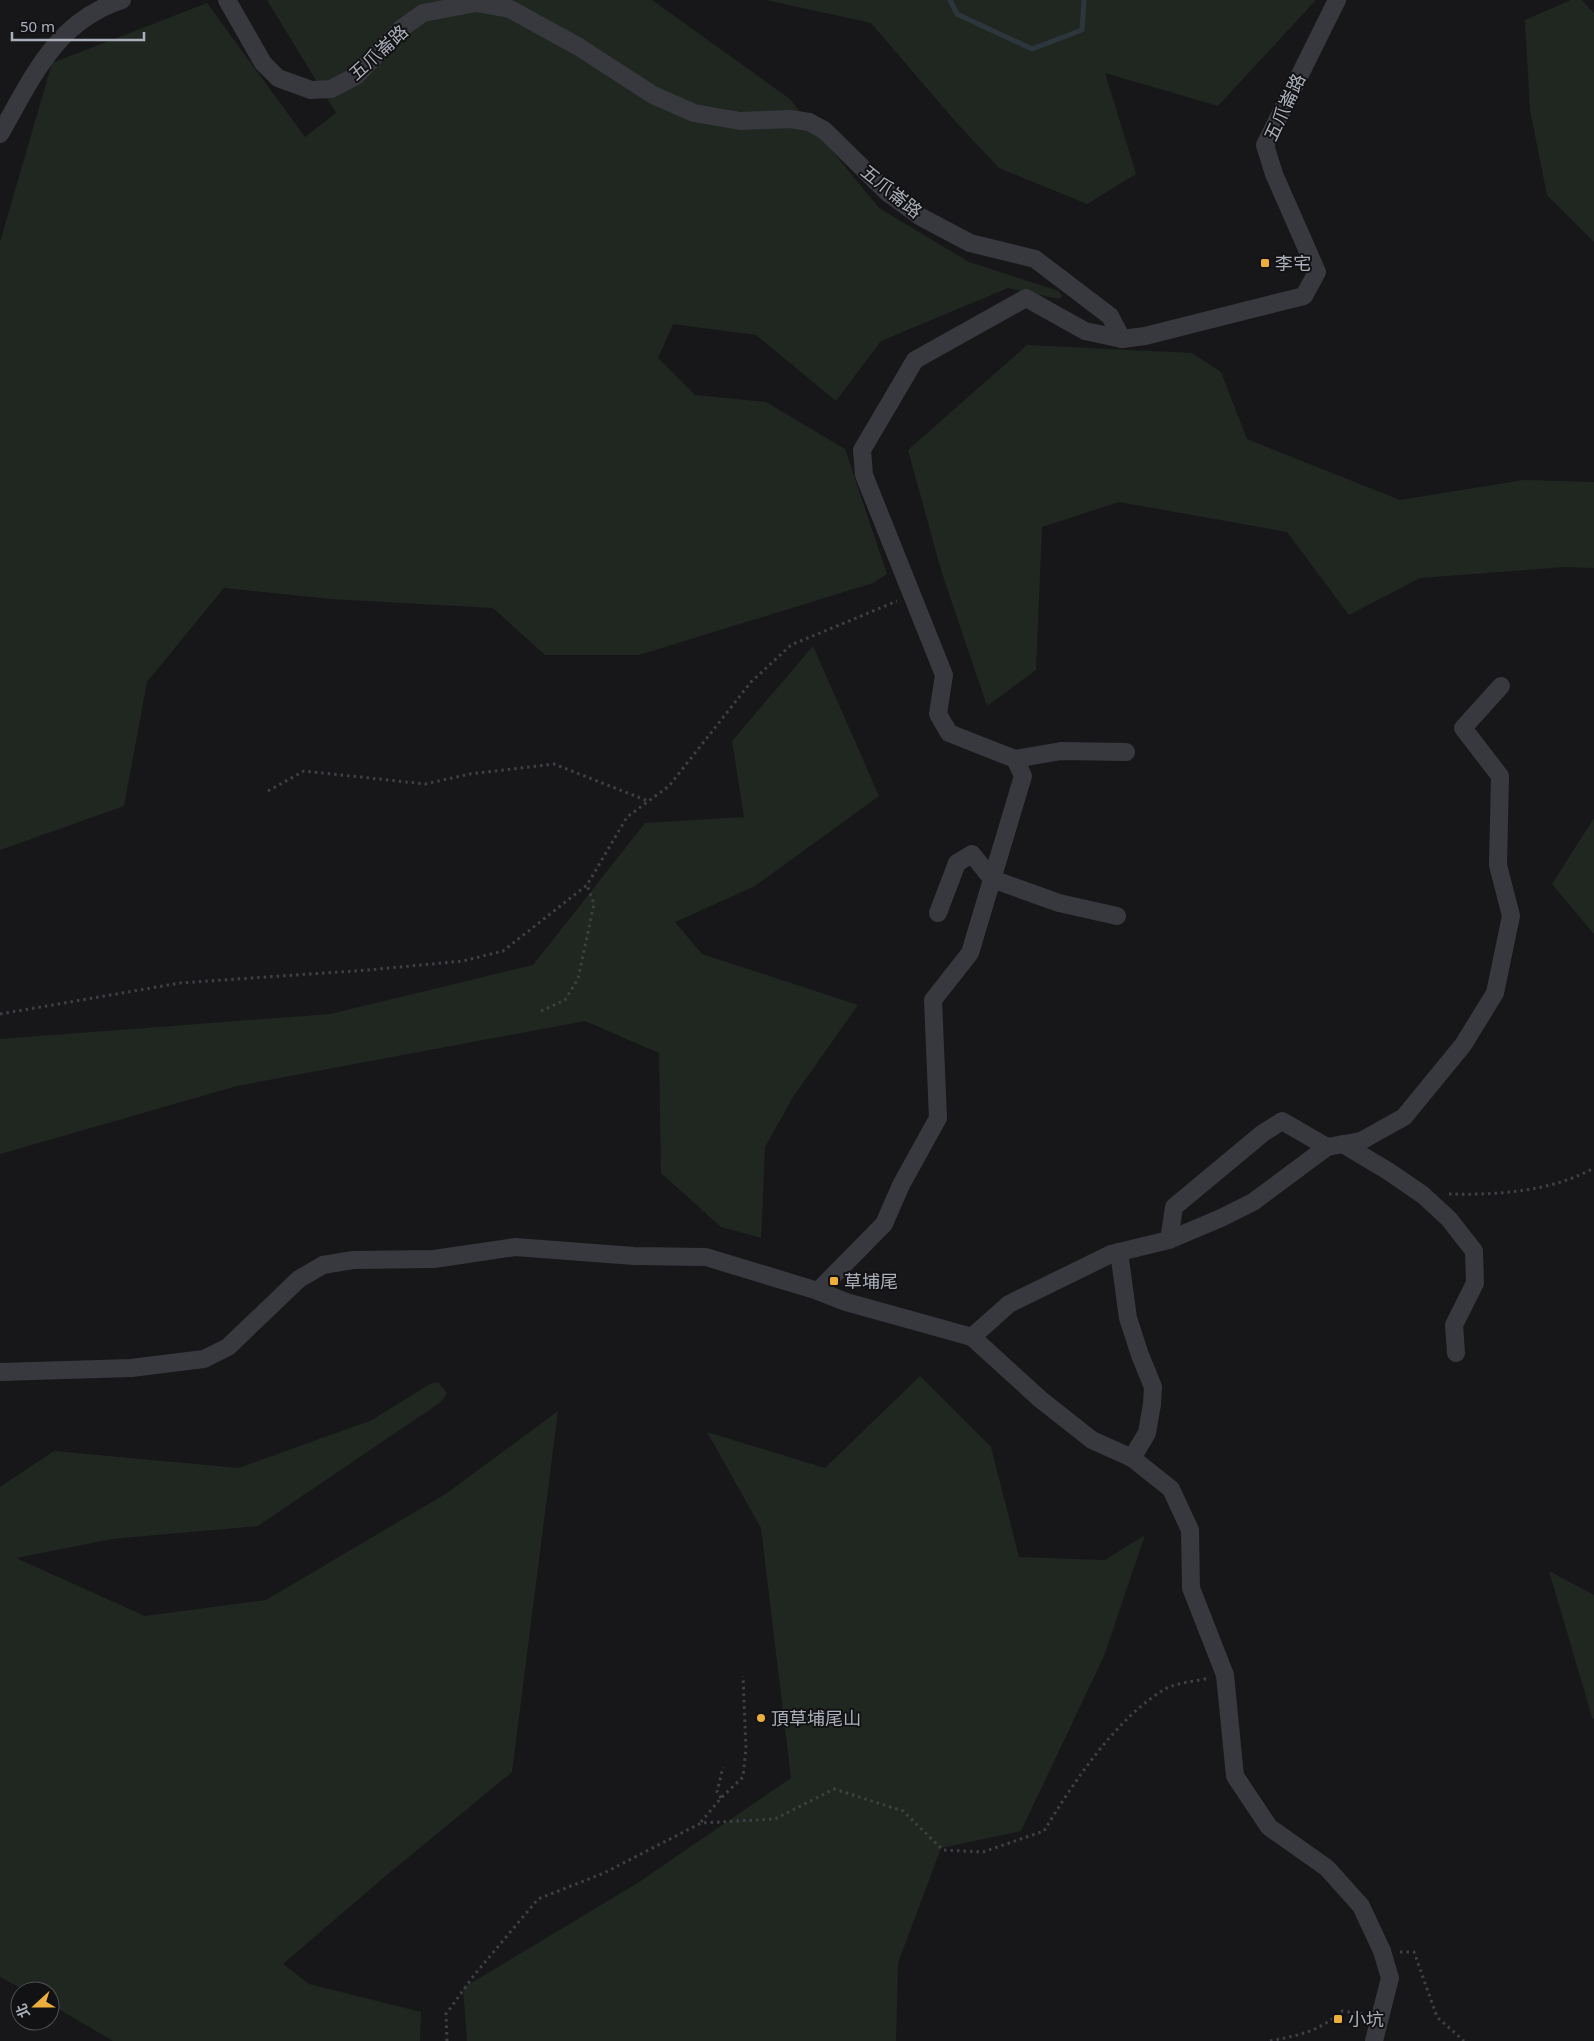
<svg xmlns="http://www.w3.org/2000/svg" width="1594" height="2041" font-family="'Noto Sans','Noto Sans TC',sans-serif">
	<rect width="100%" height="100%" fill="#171719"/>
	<!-- green -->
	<g fill="#1f2720">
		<path d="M267 0H652L790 99 879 208 969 262 1059 291 1062 296 1059 299 1008 288 881 341 836 401 756 335 673 324 658 358 695 395 766 402 845 449 887 574 873 583 639 655H545L493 608 331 599 224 588 147 682 124 806 0 850V242L52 63 207 3 305 137 336 113Z"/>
		<path d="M766 0H1316L1218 106 1105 73 1136 174 1087 204 999 168 955 121 871 23Z"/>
		<path d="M1571 0H1582L1594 13V242L1547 195 1530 110 1525 20Z"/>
		<path d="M1027 345 1192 353 1221 372 1247 439 1400 500 1523 480 1594 482V568L1565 567 1420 578 1349 615 1287 532 1119 502 1042 527 1036 670 987 706 941 570 908 450Z"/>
		<path d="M813 646 879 796 755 886 675 922 702 954 858 1005 793 1097 765 1147 761 1238 721 1227 661 1173 659 1053 585 1021 237 1086 0 1154V1039L330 1014 533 965 645 823 744 817 732 741Z"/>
		<path d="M1594 818V934L1552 884Z"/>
		<path d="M920 1376 991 1447 1019 1557 1105 1560 1145 1535 1104 1656 1021 1831 941 1848 898 1963 896 2041H467L463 1988 636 1884 791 1778 761 1528 707 1432 825 1468Z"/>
		<path d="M438 1382 447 1393 441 1402 258 1526 112 1539 16 1558 145 1616 266 1600 447 1493 558 1411 512 1772 382 1879 283 1964 309 1984 421 2012 420 2041H113L50 2004V1991H26L0 1977V1487L54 1451 239 1468 372 1420 430 1384Z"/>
		<path d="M1549 1571 1594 1595V1719L1592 1717Z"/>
	</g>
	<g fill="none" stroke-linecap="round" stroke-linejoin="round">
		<!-- stream -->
		<path stroke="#2d363d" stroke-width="5" d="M950 0 957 14 1032 49 1082 30 1084 0"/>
		<!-- path -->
		<g stroke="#3e4045" stroke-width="3" stroke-dasharray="2.5 4" stroke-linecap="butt">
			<path d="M268 791 304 771 425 784 470 774 554 764 648 801"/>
			<path d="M541 1011 565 1000 578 979 594 904 587 885"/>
			<path d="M0 1014 180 983 368 970 463 961 503 951 587 885 627 817 669 786 751 682 791 645 897 601"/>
			<path d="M1449 1194C1498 1195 1550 1192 1594 1168"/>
			<path d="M721 1798 717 1792 723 1767"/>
			<path d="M701 1822 721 1798 743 1777 746 1748 743 1676"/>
			<path d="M1400 1952H1414L1437 2017 1464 2041"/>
			<path d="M447 2041 446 2014 475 1974 538 1899 604 1873 701 1823 775 1819 834 1789 903 1811 943 1850 983 1852 1044 1831C1073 1783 1116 1718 1165 1689 1175 1683 1197 1681 1210 1678"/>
			<path d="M1270 2041C1300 2035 1318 2032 1342 2011L1363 2014"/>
		</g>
		<!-- minor -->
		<g stroke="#38393e" stroke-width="18">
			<path d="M227 0 263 63 278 78 311 90 331 89 356 76 402 28 423 13 476 3 510 9 579 47 653 95 694 113 740 121 790 119 809 122 824 130 888 193 921 217 970 243 1035 259 1110 316 1122 339 1145 336 1304 296 1317 272 1274 174 1265 145 1337 0"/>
			<path d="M0 134C33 77 55 22 122 0"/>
			<path d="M1015 759 1061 751 1126 752"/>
			<path d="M938 913 957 863 972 854 992 879 1059 903 1117 916"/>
			<path d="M1343 1144 1388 1171 1423 1195 1449 1219 1474 1251 1475 1283 1454 1325 1456 1353"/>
			<path d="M1169 1240 1174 1207 1263 1133 1282 1121 1327 1147"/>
			<path d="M1119 1252 1128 1318 1140 1355 1153 1387 1152 1404 1147 1433 1132 1458"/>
			<path d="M818 1291 884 1224 901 1185 938 1118 933 1000 970 953 1023 776 1015 759 949 733 938 714 944 675 864 475 862 450 915 360 1026 298 1085 331 1122 339"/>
			<path d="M972 1337 1009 1304 1111 1254 1169 1240 1221 1218 1253 1202 1327 1147 1361 1141 1404 1117 1463 1045 1495 993 1511 916 1498 865 1500 776 1463 728 1501 686"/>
			<path d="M0 1372 131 1368 204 1359 228 1347 299 1279 323 1265 353 1260 434 1259 515 1247 634 1256 706 1257 818 1291 846 1302 972 1337 1040 1399 1092 1440 1132 1458 1171 1489 1190 1530 1191 1588 1225 1675 1235 1776 1269 1827 1327 1868 1361 1906 1382 1951 1390 1978 1374 2041"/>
		</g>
	</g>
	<!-- markers -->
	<g fill="#eeae3b" stroke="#121214" stroke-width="2">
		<rect x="1260" y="258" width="10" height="10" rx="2.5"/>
		<rect x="829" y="1276" width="10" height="10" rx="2.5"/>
		<circle cx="761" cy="1718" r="5"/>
		<rect x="1333" y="2014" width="10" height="10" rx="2.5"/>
	</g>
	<g text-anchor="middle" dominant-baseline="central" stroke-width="4" stroke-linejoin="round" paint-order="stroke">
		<!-- street labels -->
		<g font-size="18" fill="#aaafb9" stroke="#121214">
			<text transform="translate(378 52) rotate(-42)">五爪崙路</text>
			<text transform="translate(1284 107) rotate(-65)">五爪崙路</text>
			<text transform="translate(892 191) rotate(39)">五爪崙路</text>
		</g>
		<!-- poi labels -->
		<g font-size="18" fill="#aaafb9" stroke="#121214" text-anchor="start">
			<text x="1275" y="263">李宅</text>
			<text x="844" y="1281">草埔尾</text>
			<text x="771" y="1718">頂草埔尾山</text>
			<text x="1348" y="2019">小坑</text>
		</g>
	</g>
	<!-- north arrow -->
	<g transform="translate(35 2006) rotate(249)"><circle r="24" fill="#121214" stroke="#4f5156"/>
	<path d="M0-4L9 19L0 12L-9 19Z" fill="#eeae3b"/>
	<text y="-8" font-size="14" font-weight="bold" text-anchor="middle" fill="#aaafb9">北</text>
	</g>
	<!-- scale -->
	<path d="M12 32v8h132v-8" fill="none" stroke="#aaafb9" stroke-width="2.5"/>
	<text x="20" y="32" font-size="15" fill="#aaafb9" stroke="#121214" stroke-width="4" paint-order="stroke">50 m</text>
</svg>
